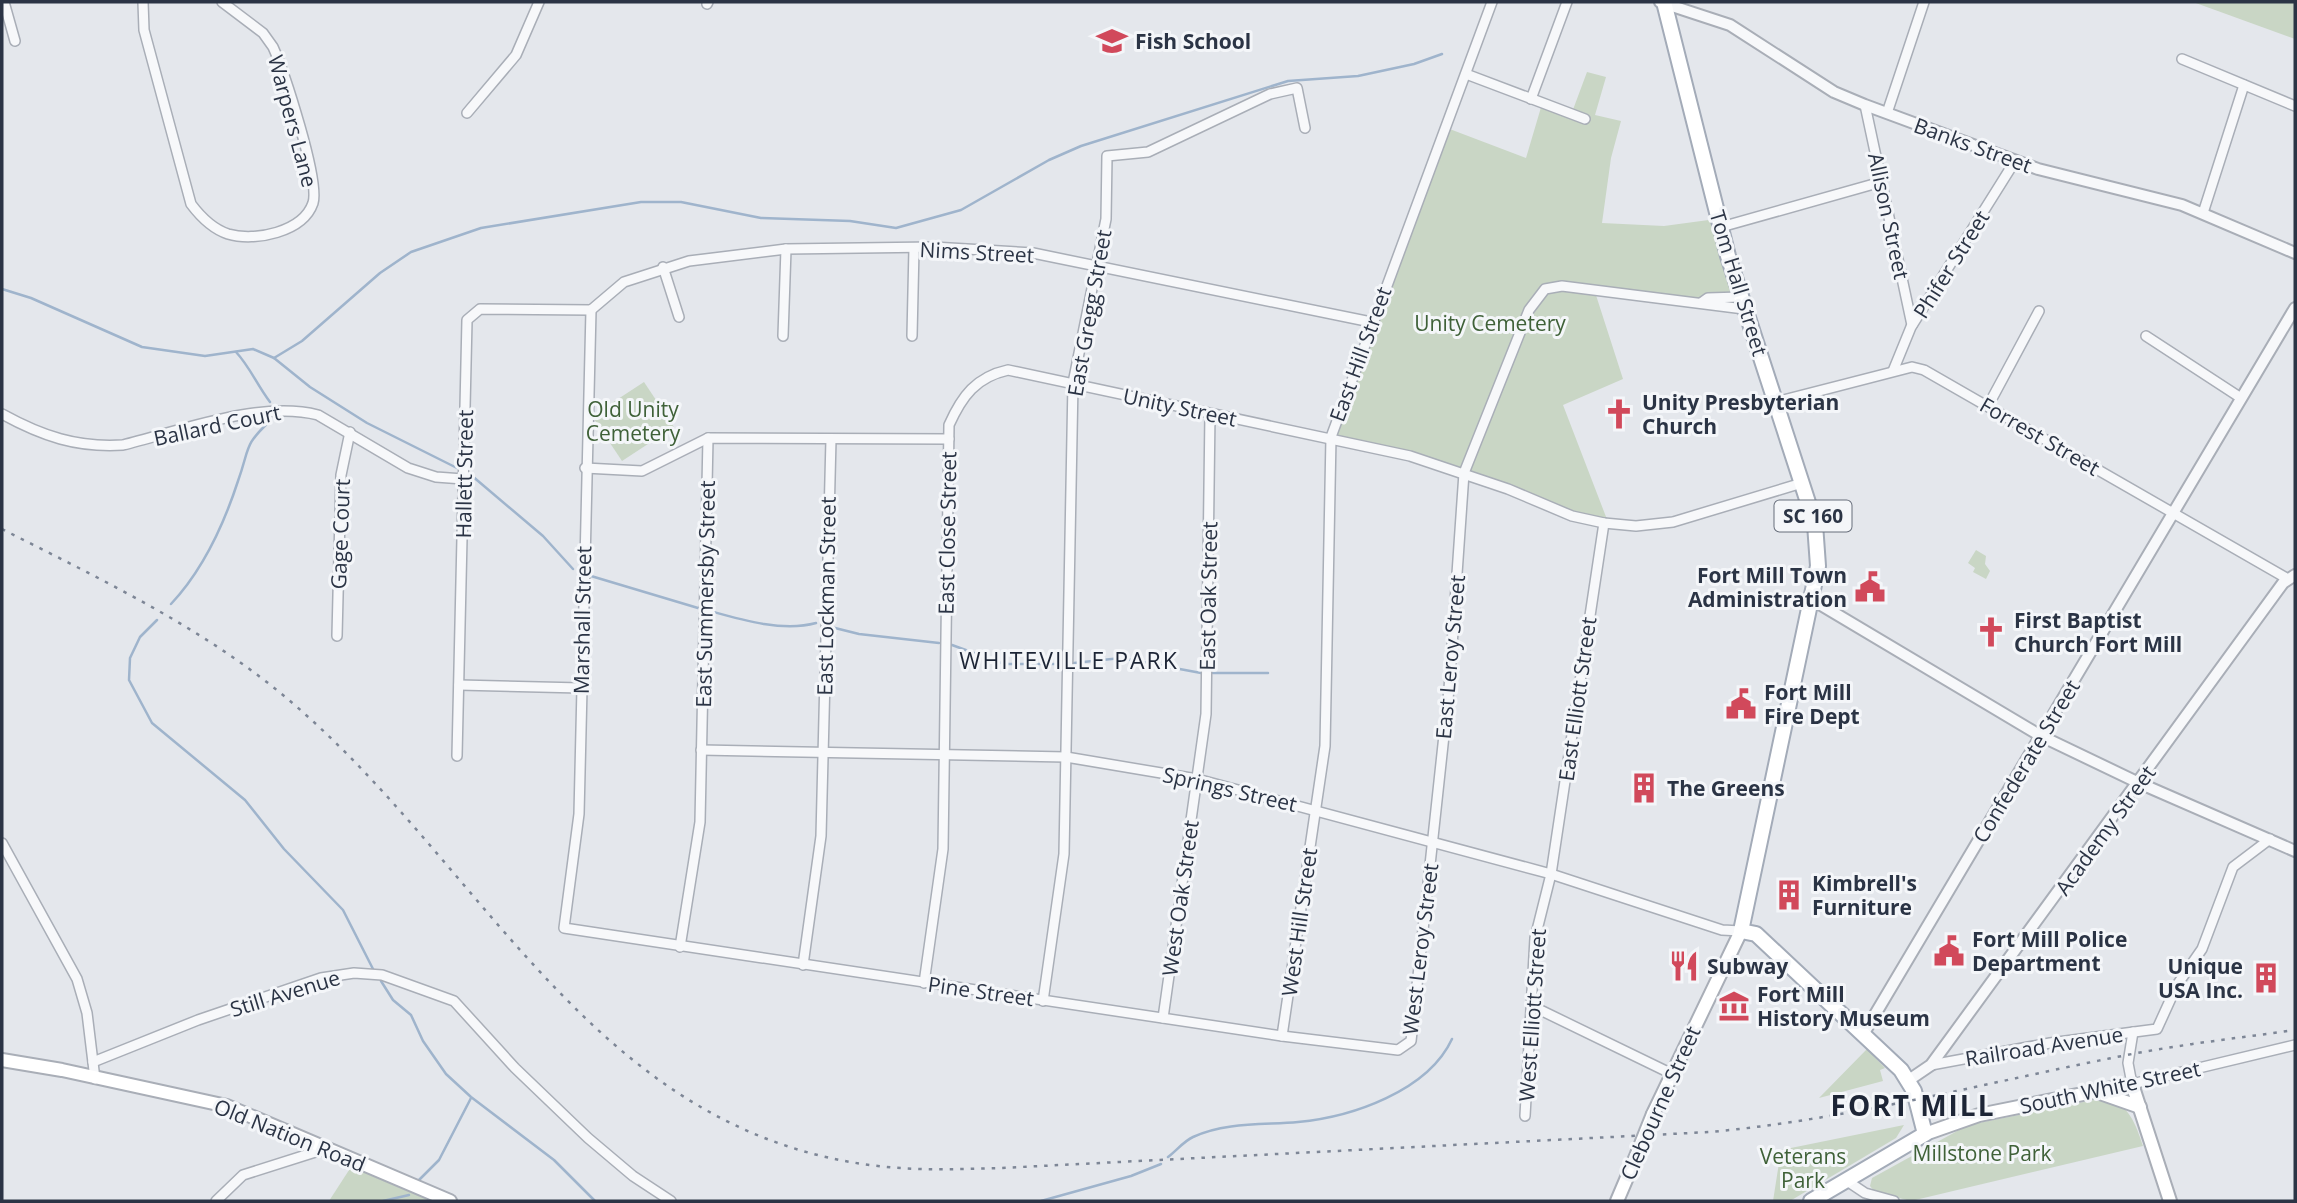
<svg xmlns="http://www.w3.org/2000/svg" width="2297" height="1203" font-family="'Open Sans',sans-serif">
	<rect width="100%" height="100%" fill="#e4e7ec"/>
	<!-- green -->
	<g fill="#c9d6c5">
		<path d="M2193 2H2295V39Z"/>
		<path d="M1587 72 1606 77 1595 115 1621 121 1611 158 1602 223 1664 226 1716 219 1738 296 1701 302 1594 289 1623 379 1563 405 1608 522 1596 520 1511 488 1332 436 1447 128 1526 158 1542 104 1571 115Z"/>
		<path d="M644 382 674 427 622 461 592 416Z"/>
		<path d="M1976 550 1986 556 1985 564 1990 571 1986 579 1973 572 1975 568 1968 563Z"/>
		<path d="M1867 1049 1885 1068 1880 1070 1883 1081 1819 1098Z"/>
		<path d="M2104 1098C2129 1103 2136 1125 2143 1146L1911 1201 1875 1192 1870 1186 1872 1178 1968 1125Z"/>
		<path d="M1904 1125 1896 1138 1790 1201H1773L1781 1150Z"/>
		<path d="M351 1167 431 1201H329Z"/>
	</g>
	<g fill="none" stroke-linecap="round" stroke-linejoin="round">
		<!-- stream -->
		<g stroke="#9fb4cc" stroke-width="2.5">
			<path d="M2 289 31 298 142 347 205 356 253 349 274 358 310 387 367 423 457 468"/>
			<path d="M236 352C250 367 257 385 270 402"/>
			<path d="M274 358 302 341 380 273 411 252 481 228 641 202H681L761 218 850 221 896 228 961 210 1049 160 1081 146 1288 81 1358 76 1414 64 1442 54"/>
			<path d="M471 475 543 536 573 569"/>
			<path d="M591 576 698 608"/>
			<path d="M171 604C202 571 224 524 238 481 250 448 243 446 270 421"/>
			<path d="M710 611C742 620 783 632 816 623"/>
			<path d="M157 620 140 637 130 658 129 680 152 723 245 800 284 849 343 910 373 969"/>
			<path d="M831 627 859 634 939 643"/>
			<path d="M952 645 1004 664H1061"/>
			<path d="M1074 663 1121 658 1201 673"/>
			<path d="M1213 673H1268"/>
			<path d="M381 981 393 1000 411 1015 423 1041 446 1074 471 1097 554 1160 595 1201"/>
			<path d="M1168 1157C1176 1151 1184 1141 1193 1137 1225 1122 1264 1125 1298 1122 1352 1117 1428 1091 1452 1039"/>
			<path d="M419 1180 439 1160 471 1098"/>
			<path d="M383 1201 409 1195"/>
			<path d="M1041 1201 1131 1176 1161 1164"/>
		</g>
		<!-- minor casing -->
		<g stroke="#a9aeb7" stroke-width="12">
			<g id="minor">
				<path d="M4 2 15 41"/>
				<path d="M143 2 144 30 191 204C200 216 213 229 228 234 255 242 303 232 313 203 320 181 284 71 273 47L263 33 222 2"/>
				<path d="M707 4 708 2"/>
				<path d="M2182 59 2295 106"/>
				<path d="M1466 74 1585 119"/>
				<path d="M1531 99 1567 2"/>
				<path d="M1865 105 1912 325"/>
				<path d="M467 113 516 55 539 2"/>
				<path d="M1887 113 1924 2"/>
				<path d="M2203 213 2244 85"/>
				<path d="M1721 227 1881 182"/>
				<path d="M663 267 679 317"/>
				<path d="M1701 303 1708 298 1740 297"/>
				<path d="M591 310 579 814 564 928 1282 1036 1398 1050 1411 1041 1449 689 1464 473 1529 310 1545 289 1562 286 1744 309"/>
				<path d="M591 310 624 282 689 261 786 249 933 247 1033 253 1371 322"/>
				<path d="M783 336 786 249"/>
				<path d="M912 336 914 248"/>
				<path d="M2146 336 2241 398"/>
				<path d="M1893 371 1911 327 2015 161"/>
				<path d="M1776 402 1912 367 1924 370 2288 579"/>
				<path d="M1988 406 2039 311"/>
				<path d="M2 414C42 436 77 448 123 445 180 431 260 400 318 415L408 468 436 477 463 479"/>
				<path d="M585 468 642 471 708 438 949 439"/>
				<path d="M337 636 341 475 350 432"/>
				<path d="M459 685 581 688"/>
				<path d="M701 750 1066 757 1197 779 1551 874 1722 930 1741 931"/>
				<path d="M457 756 467 320 480 309 591 310"/>
				<path d="M2 843 77 979 87 1013 95 1079"/>
				<path d="M680 947 700 822 708 438"/>
				<path d="M803 965 821 836 831 439"/>
				<path d="M924 983 943 849 949 425C962 396 976 377 1008 370L1410 456 1508 489 1572 516 1604 523 1636 526 1673 522 1802 483"/>
				<path d="M1043 1001 1064 854 1073 383 1106 219 1107 156 1148 152 1270 94 1297 88 1305 128"/>
				<path d="M1532 1006 1670 1073"/>
				<path d="M1163 1018 1206 714 1210 413"/>
				<path d="M2133 1032 2128 1063 2132 1084 2295 1045"/>
				<path d="M1282 1036 1325 746 1331 437 1492 2"/>
				<path d="M93 1062 198 1020 321 978 354 973 382 975 454 1001 515 1068 588 1138 633 1176 671 1201"/>
				<path d="M1931 1065 2050 1043 2157 1029 2177 985 2202 949 2233 867 2270 839"/>
				<path d="M1525 1116 1535 938 1551 874 1604 523"/>
				<path d="M1847 1181 1865 1193 1894 1201"/>
				<path d="M216 1201 243 1175 328 1148"/>
			</g>
		</g>
		<!-- tertiary casing -->
		<g stroke="#a9aeb7" stroke-width="14">
			<g id="tertiary">
				<path d="M1660 2 1730 25 1834 92 1865 105 2038 169 2182 205 2295 253"/>
				<path d="M1811 599 2041 736 2139 783 2295 851"/>
				<path d="M1864 1033 2295 308"/>
				<path d="M1909 1080 1931 1065 2283 583 2295 575"/>
			</g>
		</g>
		<!-- secondary casing -->
		<g stroke="#a9aeb7" stroke-width="16">
			<g id="secondary">
				<path d="M2 1060 62 1070 227 1106 450 1201"/>
				<path d="M2100 1093 2140 1107"/>
				<path d="M1653 1114 1741 931"/>
				<path d="M1925 1134 1979 1115 2132 1084 2170 1201"/>
				<path d="M1617 1201 1637 1154"/>
			</g>
		</g>
		<!-- primary casing -->
		<g stroke="#a3abb8" stroke-width="18">
			<path id="primary" d="M1664 2 1728 256 1815 524 1818 566 1741 931 1756 934 1901 1070 1914 1091 1925 1134 1811 1201"/>
		</g>
		<!-- minor -->
		<use href="#minor" stroke="#f7f8fa" stroke-width="9"/>
		<!-- tertiary -->
		<use href="#tertiary" stroke="#f7f8fa" stroke-width="10"/>
		<!-- secondary -->
		<use href="#secondary" stroke="#fff" stroke-width="12"/>
		<!-- primary -->
		<use href="#primary" stroke="#fff" stroke-width="14"/>
		<!-- rail -->
		<path stroke="#7d8696" stroke-width="2.5" stroke-dasharray="3.5 7" stroke-linecap="butt" d="M2 529C108 583 217 634 306 715 492 881 601 1134 878 1166 919 1171 960 1169 1001 1168L1710 1132C1852 1119 1988 1082 2127 1055 2183 1044 2239 1038 2295 1030"/>
		<!-- secondary-bridge casing -->
		<g stroke="#a9aeb7" stroke-width="16" stroke-linecap="butt">
			<path id="secondary-bridge" d="M1637 1154 1653 1114"/>
		</g>
		<!-- secondary-bridge -->
		<use href="#secondary-bridge" stroke="#fff" stroke-width="12"/>
	</g>
	<!-- icons -->
	<defs>
		<g id="school-bare" transform="scale(2.415)"><path d="M0-5L7-2L0 1L-7-2ZM-4 1L0 2.5L4 1V4Q0 6-4 4Z" fill="#d1495b" stroke="#f4f6f9" stroke-width="2.5" paint-order="stroke"/></g>
		<g id="church-bare" transform="scale(2.415)"><path d="M-1.2-6h2.4v3.5h3.3v2.4h-3.3V6h-2.4V-.1h-3.3v-2.4h3.3Z" fill="#d1495b" stroke="#f4f6f9" stroke-width="2.5" paint-order="stroke"/></g>
		<g id="civic-bare" transform="scale(2.415)"><path d="M-.6-6.5H3V-4.5H.6V-3L4-1V1h2V6H-6V1h2V-1L-.6-3ZM-1.2 2.5V6h2.4V2.5Z" fill="#d1495b" stroke="#f4f6f9" stroke-width="2.5" paint-order="stroke"/></g>
		<g id="building-bare" transform="scale(2.415)"><path d="M-4-6H4V6H1V3H-1V6H-4ZM-2.5-4.3h1.7v1.8h-1.7ZM.8-4.3h1.7v1.8H.8ZM-2.5-1h1.7V.8h-1.7ZM.8-1h1.7V.8H.8Z" fill="#d1495b" stroke="#f4f6f9" stroke-width="2.5" paint-order="stroke"/></g>
		<g id="restaurant-bare" transform="scale(2.415)"><path d="M-5-6h1v4h1v-4h1v4h1v-4h1v5L-1.5 .5V6h-2V.5L-5-1ZM5-6V6H3V1.5H1.5Q1.5-4 5-6Z" fill="#d1495b" stroke="#f4f6f9" stroke-width="2.5" paint-order="stroke"/></g>
		<g id="museum-bare" transform="scale(2.415)"><path d="M0-6L6-3V-2H-6V-3ZM-5-1h2V3h-2ZM-1-1h2V3h-2ZM3-1h2V3H3ZM-6 4H6V6H-6Z" fill="#d1495b" stroke="#f4f6f9" stroke-width="2.5" paint-order="stroke"/></g>
	</defs>
	<g fill-rule="evenodd">
		<use href="#school-bare" x="1112" y="41"/>
		<use href="#church-bare" x="1619" y="414"/>
		<use href="#civic-bare" x="1870" y="587"/>
		<use href="#church-bare" x="1991" y="632"/>
		<use href="#civic-bare" x="1741" y="704"/>
		<use href="#building-bare" x="1644" y="788"/>
		<use href="#building-bare" x="1789" y="895"/>
		<use href="#civic-bare" x="1949" y="951"/>
		<use href="#restaurant-bare" x="1684" y="966"/>
		<use href="#building-bare" x="2266" y="978"/>
		<use href="#museum-bare" x="1734" y="1006"/>
	</g>
	<g text-anchor="middle" dominant-baseline="central" stroke-width="6" stroke-linejoin="round" paint-order="stroke">
		<!-- shield labels -->
		<rect fill="#f4f6f9" stroke="#676e7b" stroke-width="2" x="1774.5" y="500.5" width="77" height="31" rx="5"/>
		<g font-size="19" font-weight="bold" fill="#2b3445">
			<text x="1813" y="516">SC 160</text>
		</g>
		<!-- poi labels -->
		<g font-size="21" font-weight="bold" fill="#2b3445" stroke="#f4f6f9" text-anchor="start">
			<text x="1135" y="41">Fish School</text>
			<text x="1642" y="402">Unity Presbyterian<tspan x="1642" dy="24">Church</tspan></text>
			<text x="1847" y="575" text-anchor="end">Fort Mill Town<tspan x="1847" dy="24">Administration</tspan></text>
			<text x="2014" y="620">First Baptist<tspan x="2014" dy="24">Church Fort Mill</tspan></text>
			<text x="1764" y="692">Fort Mill<tspan x="1764" dy="24">Fire Dept</tspan></text>
			<text x="1667" y="788">The Greens</text>
			<text x="1812" y="883">Kimbrell's<tspan x="1812" dy="24">Furniture</tspan></text>
			<text x="1972" y="939">Fort Mill Police<tspan x="1972" dy="24">Department</tspan></text>
			<text x="1707" y="966">Subway</text>
			<text x="2243" y="966" text-anchor="end">Unique<tspan x="2243" dy="24">USA Inc.</tspan></text>
			<text x="1757" y="994">Fort Mill<tspan x="1757" dy="24">History Museum</tspan></text>
		</g>
		<!-- street labels -->
		<g font-size="21" fill="#2b3445" stroke="#f4f6f9">
			<text transform="translate(293 121) rotate(75)">Warpers Lane</text>
			<text transform="translate(1973 145) rotate(20)">Banks Street</text>
			<text transform="translate(1889 216) rotate(78)">Allison Street</text>
			<text transform="translate(977 252) rotate(3)">Nims Street</text>
			<text transform="translate(1951 264) rotate(-58)">Phifer Street</text>
			<text transform="translate(1739 283) rotate(73)">Tom Hall Street</text>
			<text transform="translate(1089 313) rotate(-80)">East Gregg Street</text>
			<text transform="translate(1360 354) rotate(-70)">East Hill Street</text>
			<text transform="translate(1180 407) rotate(12)">Unity Street</text>
			<text transform="translate(217 425) rotate(-12)">Ballard Court</text>
			<text transform="translate(2040 436) rotate(30)">Forrest Street</text>
			<text transform="translate(464 474) rotate(-89)">Hallett Street</text>
			<text transform="translate(947 533) rotate(-89)">East Close Street</text>
			<text transform="translate(340 534) rotate(-88)">Gage Court</text>
			<text transform="translate(705 594) rotate(-89)">East Summersby Street</text>
			<text transform="translate(826 596) rotate(-89)">East Lockman Street</text>
			<text transform="translate(1208 596) rotate(-89)">East Oak Street</text>
			<text transform="translate(582 620) rotate(-89)">Marshall Street</text>
			<text transform="translate(1450 657) rotate(-85)">East Leroy Street</text>
			<text transform="translate(1577 699) rotate(-82)">East Elliott Street</text>
			<text transform="translate(2026 761) rotate(-59)">Confederate Street</text>
			<text transform="translate(1230 789) rotate(13)">Springs Street</text>
			<text transform="translate(2105 830) rotate(-54)">Academy Street</text>
			<text transform="translate(1180 898) rotate(-82)">West Oak Street</text>
			<text transform="translate(1299 922) rotate(-82)">West Hill Street</text>
			<text transform="translate(1420 949) rotate(-83)">West Leroy Street</text>
			<text transform="translate(981 991) rotate(8)">Pine Street</text>
			<text transform="translate(285 993) rotate(-17)">Still Avenue</text>
			<text transform="translate(1532 1015) rotate(-86)">West Elliott Street</text>
			<text transform="translate(2044 1046) rotate(-9)">Railroad Avenue</text>
			<text transform="translate(2110 1087) rotate(-12)">South White Street</text>
			<text transform="translate(1660 1103) rotate(-66)">Clebourne Street</text>
			<text transform="translate(290 1135) rotate(22)">Old Nation Road</text>
		</g>
		<!-- park labels -->
		<g font-size="21" fill="#3f6138" stroke="#f4f6f9">
			<text x="1490" y="323">Unity Cemetery</text>
			<text x="633" y="409">Old Unity<tspan x="633" dy="24">Cemetery</tspan></text>
			<text x="1982" y="1153">Millstone Park</text>
			<text x="1803" y="1156">Veterans<tspan x="1803" dy="24">Park</tspan></text>
		</g>
		<!-- neighbourhood labels -->
		<g font-size="23" letter-spacing="2" fill="#1d2536" stroke="#f4f6f9">
			<text x="1069" y="660">WHITEVILLE PARK</text>
		</g>
		<!-- district labels -->
		<g font-size="28" font-weight="bold" letter-spacing="2" fill="#1d2536" stroke="#f4f6f9">
			<text x="1913" y="1105">FORT MILL</text>
		</g>
	</g>
	<!-- border -->
	<rect width="2297" height="1203" fill="none" stroke="#2b3445" stroke-width="7"/>
</svg>
